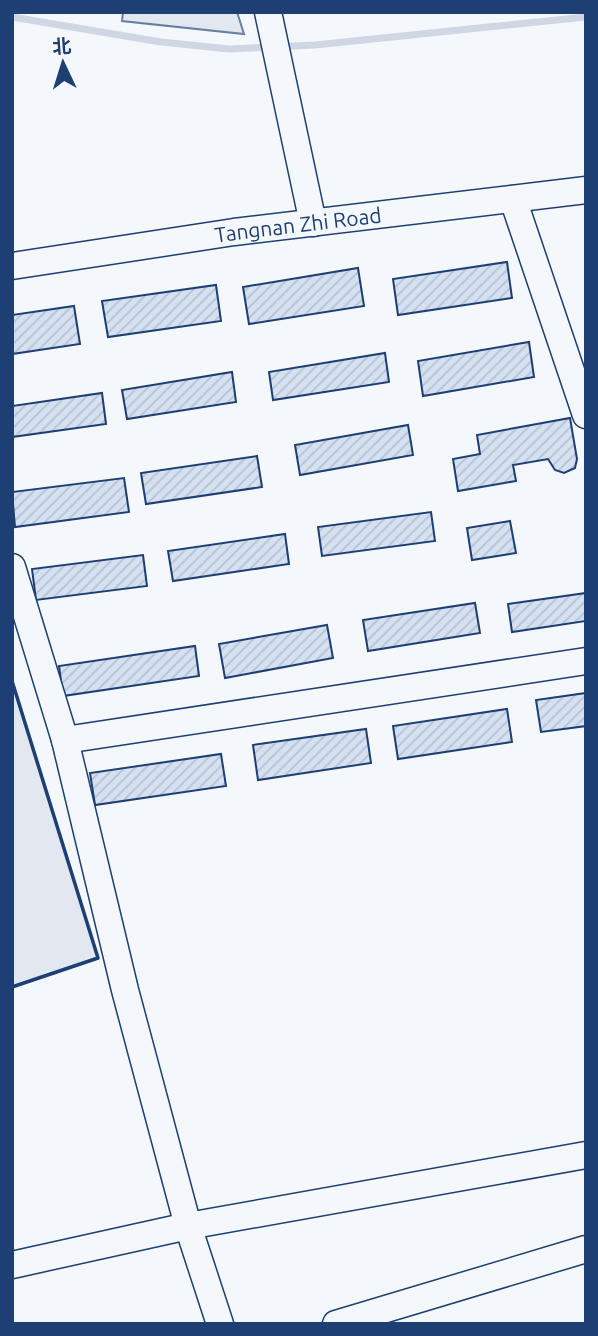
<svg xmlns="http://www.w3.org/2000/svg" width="598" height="1336" font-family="Ubuntu,'Noto Sans SC',sans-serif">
	<defs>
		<pattern id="building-hatch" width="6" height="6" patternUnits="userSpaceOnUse" patternTransform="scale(1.75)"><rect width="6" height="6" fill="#d5e0f0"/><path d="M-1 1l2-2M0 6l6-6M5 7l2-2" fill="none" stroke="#b6c1d1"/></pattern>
	</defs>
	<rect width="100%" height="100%" fill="#f4f7fb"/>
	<!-- parking -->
	<g fill="#e3e8f0" stroke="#687fa3" stroke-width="2">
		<path d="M123 12H237L244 34 122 21Z"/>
		<path d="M12 681 98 958 12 987Z"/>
	</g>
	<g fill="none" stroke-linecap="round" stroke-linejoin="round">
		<!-- stream -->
		<path stroke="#cfd7e4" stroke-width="7" d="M12 17 161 42 229 49 315 45 586 17"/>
	</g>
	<!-- building -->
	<g fill="url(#building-hatch)" stroke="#1d3f73" stroke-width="2">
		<path d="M507 262 512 298 398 315 393 279Z"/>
		<path d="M358 268 364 306 249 324 243 287Z"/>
		<path d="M216 285 221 321 108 337 102 301Z"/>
		<path d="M74 306 80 344 12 354V315Z"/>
		<path d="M529 342 534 377 423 396 418 361Z"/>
		<path d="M385 353 389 382 273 400 269 372Z"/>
		<path d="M232 372 236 402 127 419 122 390Z"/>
		<path d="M102 393 106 424 12 437V406Z"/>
		<path d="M570 418 577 459 575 468 564 473 555 470 548 459 513 465 516 481 458 491 453 459 480 454 477 435Z"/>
		<path d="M408 425 413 455 300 475 295 445Z"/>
		<path d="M257 456 262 487 146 504 141 473Z"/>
		<path d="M124 478 129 512 15 527 12 492Z"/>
		<path d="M431 512 435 541 322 556 318 527Z"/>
		<path d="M510 521 516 553 472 560 467 528Z"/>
		<path d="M285 534 289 564 173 581 168 551Z"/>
		<path d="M143 555 147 586 36 600 32 569Z"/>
		<path d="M586 593V621L512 632 508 604Z"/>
		<path d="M475 603 480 633 368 651 363 620Z"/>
		<path d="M327 625 333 658 225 678 219 644Z"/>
		<path d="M195 646 199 676 63 696 59 666Z"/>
		<path d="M586 693V726L541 732 536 700Z"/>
		<path d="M507 709 512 742 398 759 393 726Z"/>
		<path d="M366 729 371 763 258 780 253 745Z"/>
		<path d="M221 754 226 786 95 805 90 773Z"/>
	</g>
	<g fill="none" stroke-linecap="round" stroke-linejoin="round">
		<!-- minor casing -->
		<g stroke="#1d3f73" stroke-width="29">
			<g id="minor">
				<path d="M268 12 313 223"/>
				<path d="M513 199 586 415"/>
				<path id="s1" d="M12 266 234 232 586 190"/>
				<path d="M12 567 65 740 125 990 188 1226 220 1324"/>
				<path d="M65 740 586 661"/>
				<path d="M12 1265 188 1226 586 1155"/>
				<path d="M336 1324 586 1249"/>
			</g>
		</g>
		<!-- minor -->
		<use href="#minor" stroke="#f4f7fb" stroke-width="26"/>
		<!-- wall -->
		<path stroke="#1d3f73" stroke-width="3.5" d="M12 681 98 958 12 987"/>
	</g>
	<g text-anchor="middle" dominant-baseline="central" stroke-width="5" stroke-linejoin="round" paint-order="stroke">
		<!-- street labels -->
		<g font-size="21" fill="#1d3f73" stroke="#f4f7fb">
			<text stroke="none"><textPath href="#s1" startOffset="289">Tangnan Zhi Road</textPath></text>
		</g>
	</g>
	<!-- border -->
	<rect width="598" height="1336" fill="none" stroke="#1d3f73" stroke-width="28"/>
	<!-- north arrow -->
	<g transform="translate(63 63) rotate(356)" stroke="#f4f7fb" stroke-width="5" paint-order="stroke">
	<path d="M0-5L12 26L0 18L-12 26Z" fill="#1d3f73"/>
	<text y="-10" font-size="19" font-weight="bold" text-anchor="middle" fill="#1d3f73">北</text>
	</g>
</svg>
